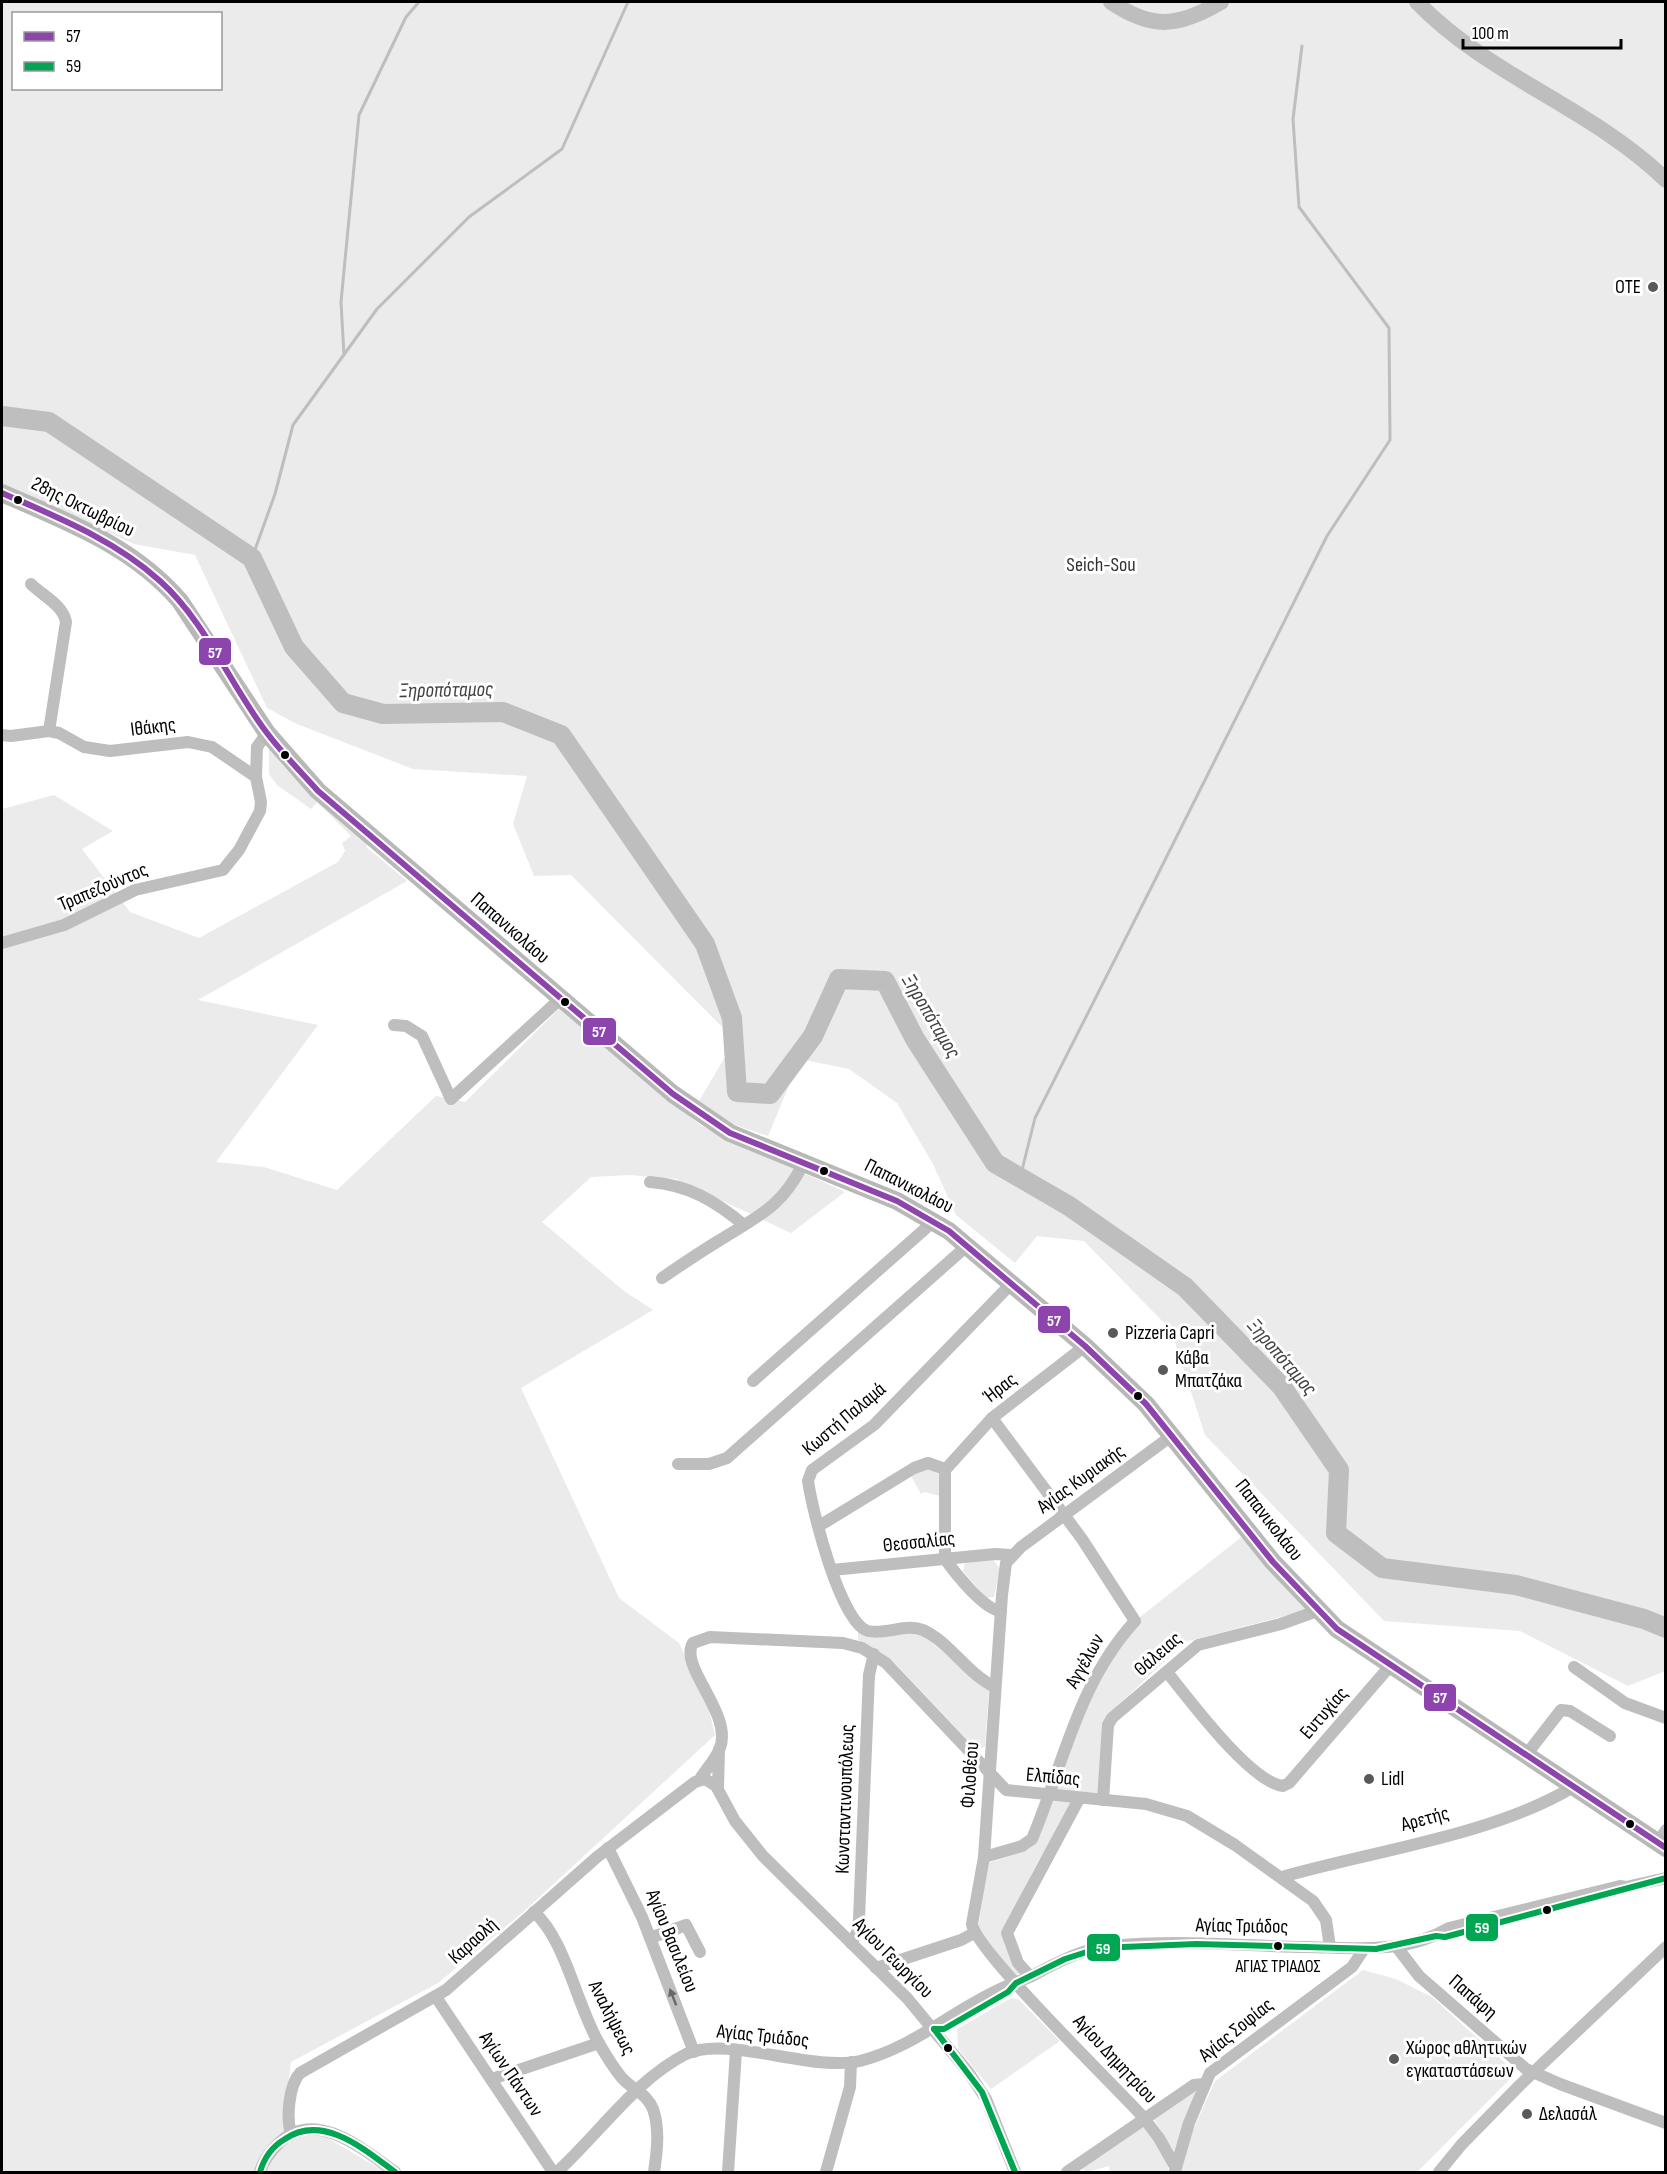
<svg xmlns="http://www.w3.org/2000/svg" width="1667" height="2174" font-family="'Sofia Sans Condensed',sans-serif">
	<rect width="100%" height="100%" fill="#fff"/>
	<!-- green -->
	<g fill="#ebebeb" fill-rule="evenodd">
		<path d="M2 2H1665V1671L1628 1686 1520 1631 1384 1621 1205 1435 1171 1330 1084 1241 1037 1236 1015 1263 956 1215 933 1164 897 1103 849 1069 800 1059 768 1136 732 1124 699 1101 735 1040 571 875 534 876 513 824 527 776 413 769 297 724 267 708 195 555 134 544 2 483ZM14 14H220V88H14Z"/>
		<path d="M272 746 369 842 366 847 407 881 198 1000 318 1025 216 1162 264 1167 337 1190 436 1096 465 1102 562 1006 700 1125 845 1192 791 1233 676 1179 629 1175 591 1177 542 1222 624 1291 653 1310 521 1388 619 1598 679 1643 708 1706 715 1735 521 1914 438 1983 291 2062 284 2117 304 2133 326 2137 385 2172H2V809L54 795 113 831 82 849 130 912 199 938 338 862 345 851 342 843 351 836 317 802 311 809 277 785 269 774V749Z"/>
		<path d="M924 1466 941 1475 940 1496 924 1492 921 1494 910 1474Z"/>
		<path d="M1244 1535 1308 1610 1185 1642 1111 1712 1101 1793 1079 1792 1035 1867 1004 1929 1022 1972 1016 1976 978 1930 988 1863 1028 1850 1036 1843 1095 1686 1135 1621Z"/>
		<path d="M993 1559 1000 1569 994 1597 986 1598 963 1571 965 1563Z"/>
		<path d="M858 1631 912 1633 924 1636 989 1690 985 1746 978 1751 892 1660 858 1640Z"/>
		<path d="M1363 1970 1396 1979 1432 1997 1516 2073 1417 2172H1181L1188 2141 1215 2081Z"/>
		<path d="M1011 1998 1018 1999 1060 2041 991 2089 958 2049 957 2029Z"/>
		<path d="M1194 2091 1196 2093 1175 2153 1154 2119Z"/>
		<path d="M1144 2125 1166 2157 1169 2172H1110L1109 2166 1087 2172 1082 2169Z"/>
	</g>
	<g fill="none" stroke-linecap="round" stroke-linejoin="round">
		<!-- stream -->
		<g stroke="#bebebe" stroke-width="3">
			<path d="M344 355 341 302 359 115 406 17 419 2"/>
			<path d="M252 558 275 494 293 425 377 309 469 217 562 149 628 2"/>
			<path d="M1020 1178 1035 1118 1154 882 1327 536 1390 440 1389 328 1299 207 1293 119 1302 46"/>
		</g>
		<!-- river -->
		<path stroke="#bebebe" stroke-width="20" d="M2 416 49 422 252 558 294 647 343 703 383 714 503 712 561 735 705 944 732 1018 737 1092 770 1094 813 1036 839 979 885 981 915 1039 995 1163 1069 1206 1185 1287 1282 1387 1339 1470 1336 1533 1382 1568 1516 1585 1644 1619 1666 1628"/>
		<!-- minor -->
		<g stroke="#bebebe" stroke-width="12">
			<path d="M31 584C43 596 63 605 66 622L49 731"/>
			<path d="M2 735 11 736 49 731 59 733 84 747 110 751 188 742 212 747 256 777 257 747 267 733"/>
			<path d="M2 943 64 925 135 890 223 870 239 850 260 811 261 802 256 777"/>
			<path d="M394 1025 406 1026 422 1036 451 1099 559 1000"/>
			<path d="M650 1182C689 1185 715 1201 744 1225"/>
			<path d="M662 1278C681 1265 700 1252 720 1240 758 1216 782 1207 803 1164"/>
			<path d="M753 1381 934 1221"/>
			<path d="M1174 1434 1021 1547 1006 1563 1002 1595 984 1857 972 1924C975 1950 1117 2088 1144 2118L1159 2138 1176 2168"/>
			<path d="M678 1464H709L727 1458 968 1245"/>
			<path d="M819 1526 914 1468 928 1463 945 1469"/>
			<path d="M832 1570 995 1554 1011 1555"/>
			<path d="M1001 1611C984 1610 955 1573 945 1559V1470L992 1418 1085 1346"/>
			<path d="M1574 1667 1625 1703 1666 1718"/>
			<path d="M1167 1672C1188 1698 1250 1782 1283 1786L1289 1783 1390 1666"/>
			<path d="M995 1687C967 1674 951 1643 923 1630 906 1623 886 1635 868 1631 840 1623 812 1509 808 1481L812 1470 874 1425 1012 1283"/>
			<path d="M1526 1755 1561 1710 1570 1711 1610 1736"/>
			<path d="M700 1779C706 1769 716 1759 720 1748 733 1713 678 1666 693 1643L710 1637 843 1643 862 1648 886 1663 1006 1790 1146 1804 1187 1816 1235 1845 1313 1901 1326 1920 1330 1947"/>
			<path d="M718 1789 719 1749"/>
			<path d="M1103 1800 1108 1725 1112 1718 1198 1645 1281 1624 1317 1611"/>
			<path d="M1658 1842 1666 1830"/>
			<path d="M608 1848 642 1917 694 2052"/>
			<path d="M984 1857 1022 1846 1032 1839C1064 1763 1078 1683 1135 1621L1082 1539 992 1418"/>
			<path d="M1282 1877C1372 1851 1494 1835 1573 1787"/>
			<path d="M534 1912C566 1940 577 2008 601 2047 608 2058 615 2071 624 2080 635 2091 647 2094 653 2109 660 2129 657 2152 654 2172"/>
			<path d="M650 1938 686 1925 700 1952"/>
			<path d="M851 1943 858 1931 859 1919 869 1675 874 1654"/>
			<path d="M1396 1946 1419 1976 1526 2069 1560 2084 1666 2123"/>
			<path d="M876 1968 961 1940 974 1933"/>
			<path d="M1030 1976 1018 1963 1007 1933 1079 1799"/>
			<path d="M436 1997 553 2172"/>
			<path d="M492 2079 599 2043"/>
			<path d="M291 2133C286 2118 289 2085 300 2073L446 1990 597 1857 695 1782 705 1779 716 1786 735 1821 763 1856 907 1998 969 2073 986 2099 1015 2172"/>
			<path d="M1175 2171 1189 2123 1210 2073 1352 1967 1364 1949"/>
			<path d="M260 2172C263 2160 271 2151 280 2142 316 2108 364 2150 395 2172"/>
			<path d="M557 2172C599 2134 635 2080 686 2054 727 2035 811 2072 860 2061 916 2047 956 2007 1007 1986 1015 1982 1023 1980 1030 1977 1056 1963 1081 1949 1111 1946 1176 1939 1242 1946 1307 1947 1355 1948 1406 1954 1449 1928L1620 1886 1626 1887 1666 1878"/>
			<path d="M728 2172 736 2051"/>
			<path d="M826 2172 850 2087 851 2062"/>
			<path d="M1067 2172 1194 2085 1204 2084"/>
			<path d="M1439 2172 1462 2144 1520 2085 1666 1947"/>
		</g>
		<!-- tertiary -->
		<g stroke="#bebebe" stroke-width="16">
			<path d="M1111 2C1152 30 1179 27 1221 2"/>
			<path d="M1417 2C1488 76 1592 108 1666 180"/>
		</g>
		<!-- secondary -->
		<path stroke="#b8b8b8" stroke-width="18" d="M2 493C67 522 132 545 180 601L267 733 318 791 673 1094 730 1133 897 1201 949 1231 1085 1346 1146 1404 1273 1562 1337 1629 1666 1848"/>
		<!-- bus-1 casing -->
		<g stroke="#fff" stroke-width="10">
			<path id="bus-1" d="M2 493C57 517 115 540 160 581 206 622 230 685 267 733 282 753 301 772 318 791L673 1094 730 1133 897 1201 949 1231 1085 1346 1146 1404 1273 1562 1337 1629 1666 1848"/>
		</g>
		<!-- bus-2 casing -->
		<g stroke="#fff" stroke-width="10">
			<g id="bus-2">
				<path d="M934 2029H944L1008 1992 1016 1983 1065 1959 1099 1948 1196 1944 1376 1949 1436 1936 1445 1937 1666 1878"/>
				<path d="M934 2029 982 2092 1015 2172"/>
				<path d="M260 2172C264 2158 273 2146 285 2139 323 2113 365 2150 395 2172"/>
			</g>
		</g>
		<!-- bus-1 -->
		<use href="#bus-1" stroke="#8e44ad" stroke-width="6"/>
		<!-- bus-2 -->
		<use href="#bus-2" stroke="#00a651" stroke-width="6"/>
	</g>
	<!-- one-way arrows -->
	<defs><path id="oneway-solid" d="M-6-.8H1V-3.2L6.5 0L1 3.2V.8H-6Z" transform="scale(1.5)"/></defs>
	<use fill="#686868" href="#oneway-solid" transform="translate(673 1997) rotate(-111)"/>
	<!-- markers -->
	<g fill="#595959" stroke="#fff" stroke-width="2">
		<circle cx="1653" cy="287" r="6"/>
		<circle cx="1113" cy="1333" r="6"/>
		<circle cx="1163" cy="1370" r="6"/>
		<circle cx="1369" cy="1779" r="6"/>
		<circle cx="1394" cy="2059" r="6"/>
		<circle cx="1527" cy="2114" r="6"/>
	</g>
	<g fill="#000" stroke="#fff" stroke-width="2">
		<circle cx="18" cy="500" r="5"/>
		<circle cx="285" cy="755" r="5"/>
		<circle cx="565" cy="1002" r="5"/>
		<circle cx="824" cy="1171" r="5"/>
		<circle cx="1138" cy="1396" r="5"/>
		<circle cx="1630" cy="1824" r="5"/>
		<circle cx="1547" cy="1910" r="5"/>
		<circle cx="1278" cy="1946" r="5"/>
		<circle cx="948" cy="2048" r="5"/>
	</g>
	<g text-anchor="middle" dominant-baseline="central" stroke-width="6" stroke-linejoin="round" paint-order="stroke">
		<!-- bus labels -->
		<g font-size="18" fill="#000" stroke="#fff">
			<text x="1278" y="1966">ΑΓΙΑΣ ΤΡΙΑΔΟΣ</text>
		</g>
		<!-- poi labels -->
		<g font-size="20" fill="#000" stroke="#fff" text-anchor="start">
			<text x="1641" y="287" text-anchor="end">ΟΤΕ</text>
			<text x="1125" y="1333">Pizzeria Capri</text>
			<text x="1175" y="1358">Κάβα<tspan x="1175" dy="23">Μπατζάκα</tspan></text>
			<text x="1381" y="1779">Lidl</text>
			<text x="1406" y="2048">Χώρος αθλητικών<tspan x="1406" dy="23">εγκαταστάσεων</tspan></text>
			<text x="1539" y="2114">Δελασάλ</text>
		</g>
		<!-- street labels -->
		<g font-size="20" fill="#000" stroke="#fff">
			<text transform="translate(83 507) rotate(26)">28ης Οκτωβρίου</text>
			<text transform="translate(153 727) rotate(-7)">Ιθάκης</text>
			<text transform="translate(103 887) rotate(-23)">Τραπεζούντος</text>
			<text transform="translate(510 928) rotate(41)">Παπανικολάου</text>
			<text transform="translate(909 1186) rotate(27)">Παπανικολάου</text>
			<text transform="translate(1000 1388) rotate(-38)">Ήρας</text>
			<text transform="translate(844 1419) rotate(-40)">Κωστή Παλαμά</text>
			<text transform="translate(1081 1479) rotate(-36)">Αγίας Κυριακής</text>
			<text transform="translate(1269 1520) rotate(52)">Παπανικολάου</text>
			<text transform="translate(919 1542) rotate(-6)">Θεσσαλίας</text>
			<text transform="translate(1158 1654) rotate(-41)">Θάλειας</text>
			<text transform="translate(1085 1661) rotate(-61)">Αγγέλων</text>
			<text transform="translate(1324 1713) rotate(-49)">Ευτυχίας</text>
			<text transform="translate(970 1775) rotate(-86)">Φιλοθέου</text>
			<text transform="translate(1053 1777) rotate(5)">Ελπίδας</text>
			<text transform="translate(845 1799) rotate(-88)">Κωνσταντινουπόλεως</text>
			<text transform="translate(1425 1819) rotate(-15)">Αρετής</text>
			<text transform="translate(1242 1926) rotate(1)">Αγίας Τριάδος</text>
			<text transform="translate(473 1941) rotate(-42)">Καραολή</text>
			<text transform="translate(672 1941) rotate(68)">Αγίου Βασιλείου</text>
			<text transform="translate(893 1958) rotate(45)">Αγίου Γεωργίου</text>
			<text transform="translate(1473 1997) rotate(41)">Παπάφη</text>
			<text transform="translate(612 2018) rotate(63)">Αναλήψεως</text>
			<text transform="translate(1236 2030) rotate(-39)">Αγίας Σοφίας</text>
			<text transform="translate(763 2036) rotate(6)">Αγίας Τριάδος</text>
			<text transform="translate(1115 2059) rotate(47)">Αγίου Δημητρίου</text>
			<text transform="translate(511 2074) rotate(56)">Αγίων Πάντων</text>
		</g>
		<!-- park labels -->
		<g font-size="20" fill="#323232" stroke="#fff">
			<text x="1101" y="565">Seich-Sou</text>
		</g>
		<!-- water labels -->
		<g font-size="21" font-style="italic" fill="#434343" stroke="#fff">
			<text transform="translate(446 690) rotate(-1)">Ξηροπόταμος</text>
			<text transform="translate(931 1016) rotate(59)">Ξηροπόταμος</text>
			<text transform="translate(1282 1357) rotate(49)">Ξηροπόταμος</text>
		</g>
	</g>
	<g stroke="#fff" stroke-width="2">
		<rect x="198" y="637" width="34" height="29" rx="6" fill="#8e44ad"/>
		<rect x="582" y="1017" width="35" height="29" rx="6" fill="#8e44ad"/>
		<rect x="1037" y="1305" width="34" height="29" rx="6" fill="#8e44ad"/>
		<rect x="1423" y="1683" width="34" height="29" rx="6" fill="#8e44ad"/>
		<rect x="1465" y="1913" width="34" height="29" rx="6" fill="#00a651"/>
		<rect x="1086" y="1933" width="35" height="29" rx="6" fill="#00a651"/>
	</g>
	<g font-size="16" text-anchor="middle" font-weight="bold" fill="#fff">
		<text x="215" y="658">57</text>
		<text x="599" y="1037">57</text>
		<text x="1054" y="1326">57</text>
		<text x="1440" y="1703">57</text>
		<text x="1482" y="1933">59</text>
		<text x="1103" y="1954">59</text>
	</g>
	<!-- border -->
	<rect width="1667" height="2174" fill="none" stroke="#000000" stroke-width="6"/>
	<!-- legend -->
	<rect x="12" y="12" width="210" height="78" fill="#ffffff" stroke="#999999" stroke-width="1.5"/>
	<rect x="24" y="32" width="30" height="9" fill="#8e44ad" stroke="#999999" stroke-width="1.5"/>
	<text x="66" y="42" font-size="18" fill="#000000">57</text>
	<rect x="24" y="62" width="30" height="9" fill="#00a651" stroke="#999999" stroke-width="1.5"/>
	<text x="66" y="72" font-size="18" fill="#000000">59</text>
	<!-- scale -->
	<path d="M1463 39v9h158v-9" fill="none" stroke="#000000" stroke-width="3"/>
	<text x="1472" y="39" font-size="18" fill="#000000" stroke="#ffffff" stroke-width="4.5" paint-order="stroke">100 m</text>
</svg>
